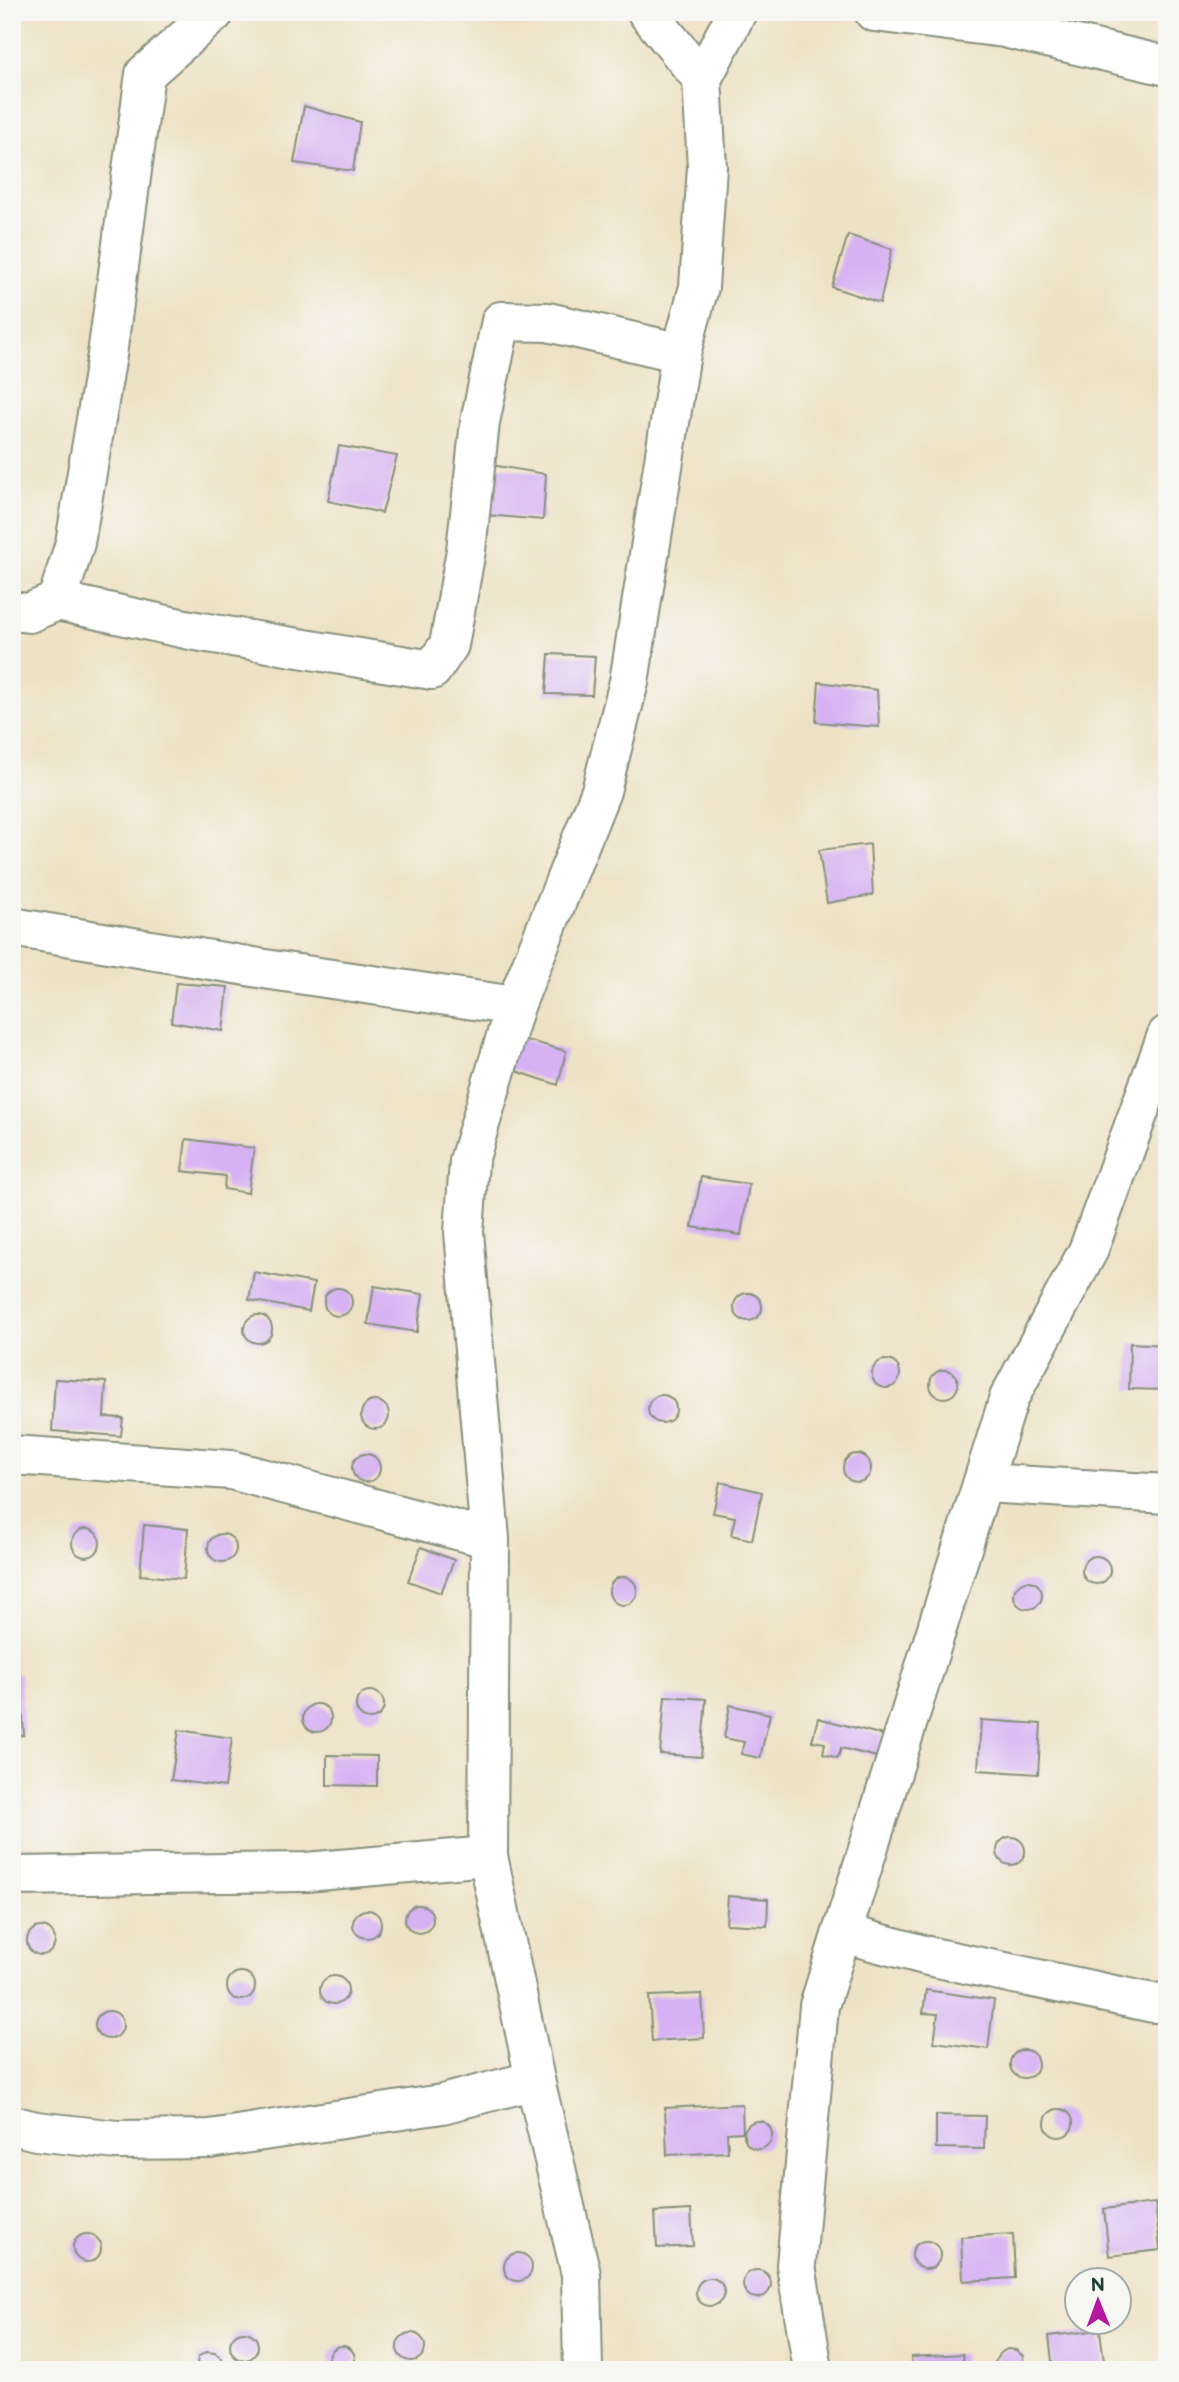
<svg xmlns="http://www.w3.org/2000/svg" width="1179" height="2382" font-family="'Balsamiq Sans',sans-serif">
	<rect width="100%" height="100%" fill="#f6f6f2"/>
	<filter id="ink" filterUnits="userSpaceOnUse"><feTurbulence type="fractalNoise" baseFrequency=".0143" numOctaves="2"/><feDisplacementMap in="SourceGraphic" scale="14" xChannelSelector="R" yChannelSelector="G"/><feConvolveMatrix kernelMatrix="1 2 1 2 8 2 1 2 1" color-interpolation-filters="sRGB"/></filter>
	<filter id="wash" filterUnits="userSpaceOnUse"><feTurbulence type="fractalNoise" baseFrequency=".00686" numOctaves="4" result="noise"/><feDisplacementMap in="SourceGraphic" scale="28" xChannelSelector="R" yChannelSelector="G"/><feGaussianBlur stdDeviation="1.57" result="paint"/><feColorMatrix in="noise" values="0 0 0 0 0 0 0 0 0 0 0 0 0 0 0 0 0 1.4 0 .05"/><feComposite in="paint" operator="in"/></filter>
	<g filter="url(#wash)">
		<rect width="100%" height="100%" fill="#eee2c5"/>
		<g id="blocks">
			<!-- building -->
			<g fill="#d6b1f3">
				<path d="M304 106 360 122 353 171 294 163Z"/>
				<path d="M848 235 892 249 880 303 832 287Z"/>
				<path d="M339 446 397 456 382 513 328 501Z"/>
				<path d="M491 465 546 474 543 520 485 515Z"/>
				<path d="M549 654 595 656 592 695 546 694Z"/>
				<path d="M819 682 877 690 879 727 816 722Z"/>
				<path d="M870 844 873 895 827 903 819 850Z"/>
				<path d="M176 983 228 987 223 1031 171 1022Z"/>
				<path d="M515 1037 566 1051 558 1085 507 1068Z"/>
				<path d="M186 1139 254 1148 248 1193 224 1189 225 1176 182 1171Z"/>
				<path d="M701 1177 749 1184 741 1235 692 1227Z"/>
				<path d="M254 1272 314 1283 309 1311 249 1300Z"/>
				<path d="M374 1286 423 1294 417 1332 368 1324Z"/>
				<circle cx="338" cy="1302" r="14"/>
				<circle cx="748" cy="1307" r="14"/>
				<circle cx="258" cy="1329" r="14"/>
				<path d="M1130 1343 1167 1345V1390L1129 1389Z"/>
				<circle cx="886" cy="1374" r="14"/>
				<circle cx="944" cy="1384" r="14"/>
				<path d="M55 1379 106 1382 104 1417 123 1418 121 1436 52 1431Z"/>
				<circle cx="662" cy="1409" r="14"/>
				<circle cx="375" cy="1415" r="14"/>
				<circle cx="857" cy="1468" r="14"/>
				<circle cx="366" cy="1468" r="14"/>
				<path d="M720 1482 762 1492 752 1540 731 1535 735 1517 713 1513Z"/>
				<path d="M12 1498H16L17 1535 12 1536Z"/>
				<path d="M144 1525 188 1529 184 1579 140 1575Z"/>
				<circle cx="86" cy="1543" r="14"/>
				<circle cx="222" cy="1548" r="14"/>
				<path d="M421 1547 454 1560 441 1593 408 1581Z"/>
				<circle cx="1096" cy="1570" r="14"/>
				<circle cx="623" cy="1591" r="14"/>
				<circle cx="1028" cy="1595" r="14"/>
				<path d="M20 1674 24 1735 12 1736V1675Z"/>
				<circle cx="370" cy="1705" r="14"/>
				<path d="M665 1696 706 1699 701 1757 660 1754Z"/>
				<circle cx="317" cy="1718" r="14"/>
				<path d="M730 1705 770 1714 760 1758 741 1754 744 1742 724 1738Z"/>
				<path d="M818 1718 883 1735 877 1757 841 1748 838 1758 823 1754 825 1743 812 1741Z"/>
				<path d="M981 1720 1041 1724 1038 1774 978 1770Z"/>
				<path d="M179 1730 232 1738 225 1787 171 1780Z"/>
				<path d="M327 1755 377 1756V1786L327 1785Z"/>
				<circle cx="1011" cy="1851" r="14"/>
				<path d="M728 1896 768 1899 767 1926 726 1924Z"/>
				<circle cx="419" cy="1919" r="14"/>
				<circle cx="367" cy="1924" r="14"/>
				<circle cx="41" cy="1941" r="14"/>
				<circle cx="241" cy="1986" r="14"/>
				<circle cx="334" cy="1990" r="14"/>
				<path d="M926 1990 994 2000 988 2049 934 2042 938 2014 923 2013Z"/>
				<path d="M702 1994 704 2038 652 2041 649 1996Z"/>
				<circle cx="109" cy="2025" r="14"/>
				<circle cx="1024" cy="2064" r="14"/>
				<path d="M742 2104 743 2132 727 2133 728 2152 667 2155 665 2108Z"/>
				<circle cx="1059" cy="2123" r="14"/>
				<path d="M936 2115 985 2116 984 2149 936 2148Z"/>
				<circle cx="758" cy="2135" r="14"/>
				<path d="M1155 2203 1160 2250 1109 2256 1104 2209Z"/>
				<path d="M691 2210 693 2246 657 2248 655 2212Z"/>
				<circle cx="87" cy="2248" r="14"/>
				<path d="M1013 2234 1015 2278 963 2281 961 2237Z"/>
				<circle cx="926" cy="2255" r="14"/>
				<circle cx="518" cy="2267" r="14"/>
				<circle cx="757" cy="2284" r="14"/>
				<circle cx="710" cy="2292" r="14"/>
				<path d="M1100 2330 1105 2370H1053L1049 2336Z"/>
				<circle cx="244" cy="2346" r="14"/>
				<circle cx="411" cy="2347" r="14"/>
				<circle cx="342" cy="2359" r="13"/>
				<path d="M1007 2349 1016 2350 1023 2356V2370H997L995 2362 999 2354Z"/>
				<path d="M206 2352 215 2353 222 2359 223 2370H196L198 2357Z"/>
				<path d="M963 2354 964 2370H912L911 2357Z"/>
			</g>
		</g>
	</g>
	<g filter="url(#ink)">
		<use href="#blocks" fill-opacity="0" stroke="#86907c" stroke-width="2"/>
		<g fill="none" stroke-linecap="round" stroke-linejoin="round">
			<!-- minor casing -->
			<g stroke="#86907c" stroke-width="42">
				<g id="minor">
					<path d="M647 12 702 79"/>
					<path d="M874 12 1004 28 1167 66"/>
					<path d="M57 601 190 630 432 670 449 645 466 550 480 422 501 321 548 322 681 353"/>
					<path d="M12 611 29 613 57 601 75 543 107 355 145 74 215 12"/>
					<path d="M12 927 271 970 515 1006"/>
					<path d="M12 1455 231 1470 490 1539"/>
					<path d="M983 1483 1167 1494"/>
					<path d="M12 1876 306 1872 488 1856"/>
					<path d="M842 1933 928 1956 1153 2003 1167 2002"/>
					<path d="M12 2125 36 2131 117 2140 210 2139 442 2104 535 2080"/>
					<path d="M583 2370 581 2274 535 2080 488 1856 490 1539 464 1232 469 1161 515 1006 601 791 629 682 681 353 699 287 707 167 702 79 737 12"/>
					<path d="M813 2370 796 2265 819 2006 1009 1398 1088 1251 1167 1035"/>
				</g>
			</g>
			<!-- minor -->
			<use href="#minor" stroke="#fff" stroke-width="38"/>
		</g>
	</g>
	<!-- margin -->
	<rect width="1179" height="2382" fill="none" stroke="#f6f6f2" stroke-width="42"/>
	<!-- north arrow -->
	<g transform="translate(1098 2301) rotate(359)"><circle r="33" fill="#f6f6f2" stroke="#a0aca6" stroke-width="2"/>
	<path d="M0-5L12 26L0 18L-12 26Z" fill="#b5179e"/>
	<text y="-10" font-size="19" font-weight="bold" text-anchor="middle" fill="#1f3d34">N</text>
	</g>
</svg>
